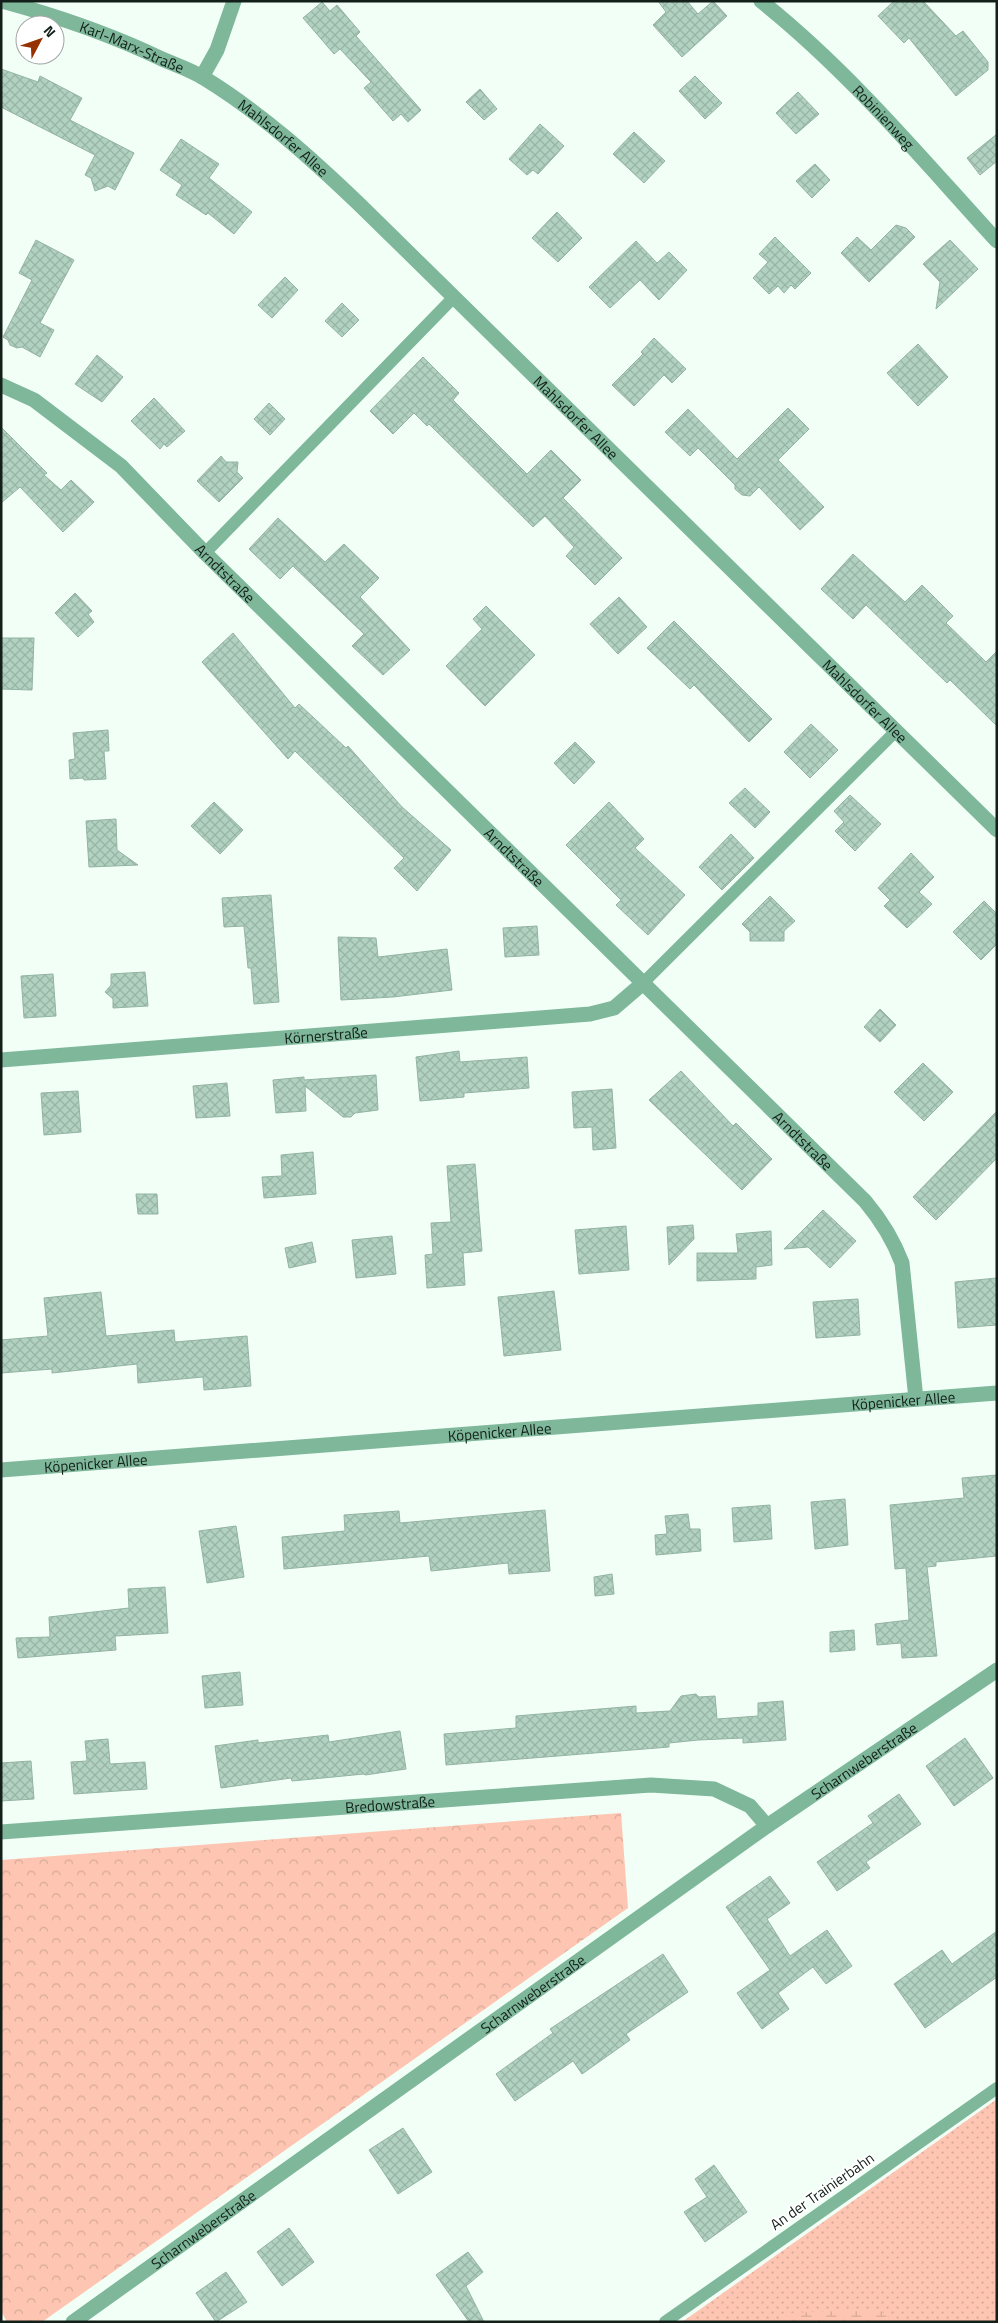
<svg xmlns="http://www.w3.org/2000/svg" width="998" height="2323" font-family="'Titillium Web',sans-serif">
	<defs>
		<pattern id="green-dots" width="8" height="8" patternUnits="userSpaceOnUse" patternTransform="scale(1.25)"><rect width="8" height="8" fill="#fdc5b2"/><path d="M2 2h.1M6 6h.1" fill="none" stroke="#d8a998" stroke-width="1.8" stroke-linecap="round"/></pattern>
		<pattern id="forest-crowns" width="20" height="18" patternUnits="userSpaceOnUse" patternTransform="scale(1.25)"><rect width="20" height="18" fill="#fdc5b2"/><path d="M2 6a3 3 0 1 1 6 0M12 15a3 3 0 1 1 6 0" fill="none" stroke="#d8a998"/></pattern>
		<pattern id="wetland-marsh" width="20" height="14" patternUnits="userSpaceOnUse" patternTransform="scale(1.25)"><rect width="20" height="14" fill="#fdc5b2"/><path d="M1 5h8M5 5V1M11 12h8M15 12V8" fill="none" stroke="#d8a998"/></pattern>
		<pattern id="building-cross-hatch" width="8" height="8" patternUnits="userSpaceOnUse" patternTransform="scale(1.25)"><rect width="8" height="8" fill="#b2d2c1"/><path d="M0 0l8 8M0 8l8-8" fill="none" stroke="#98b4a5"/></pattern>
	</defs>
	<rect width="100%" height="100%" fill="#f2fff7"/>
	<!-- green -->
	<path fill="url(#green-dots)" d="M997 2099V2322H682Z"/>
	<!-- forest -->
	<path fill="url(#forest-crowns)" d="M621 1813 628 1908 42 2322H7L1 2311V1860Z"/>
	<!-- wetland -->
	<path fill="url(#wetland-marsh)" d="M878 2309 894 2322H779L791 2313Z"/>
	<!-- building -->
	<g fill="url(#building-cross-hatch)" stroke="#93b3a2">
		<path d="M658 1H687L698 14 713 1 727 16 682 57 653 25 666 12Z"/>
		<path d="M894 1H923L956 36 963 31 988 62V70L956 96 909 38 904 43 878 16Z"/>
		<path d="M322 2 330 11 337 5 360 32 356 36 421 110 408 122 401 114 393 121 364 88 371 82 340 49 334 54 303 18Z"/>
		<path d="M1 69 38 82 40 76 82 98 70 120 134 153 115 190 108 186 95 191 91 178 85 175 95 155 1 107Z"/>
		<path d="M695 76 722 103 705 119 679 91Z"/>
		<path d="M480 89 497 109 484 120 466 102Z"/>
		<path d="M798 92 819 114 796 134 776 113Z"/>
		<path d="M540 124 564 146 538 174 533 170 527 175 509 159Z"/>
		<path d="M634 132 665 161 644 183 613 154Z"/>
		<path d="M997 134V161L980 175 967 158Z"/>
		<path d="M181 139 219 164 209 178 252 212 234 234 208 213 206 215 176 195 182 185 160 170Z"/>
		<path d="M815 164 830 180 812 198 796 181Z"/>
		<path d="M557 212 582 238 558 262 532 238Z"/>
		<path d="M896 225 906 228 915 237 869 282 841 253 857 237 871 250Z"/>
		<path d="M775 237 811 273 795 289 791 285 784 293 778 286 769 294 753 278 768 262 759 254Z"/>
		<path d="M36 240 74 260 40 323 54 330 40 357 22 347 17 348 10 345 8 340 3 337 32 280 19 273Z"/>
		<path d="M950 240 978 269 936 309 940 282 923 264Z"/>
		<path d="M636 241 657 263 669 252 687 270 659 300 640 280 610 308 589 287Z"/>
		<path d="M285 277 298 290 272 318 258 305Z"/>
		<path d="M342 303 359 320 342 337 325 321Z"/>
		<path d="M654 338 686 369 672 383 664 375 634 406 612 385 643 354 641 352Z"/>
		<path d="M918 344 948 377 918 406 887 373Z"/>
		<path d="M97 355 123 377 102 402 75 384Z"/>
		<path d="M423 357 459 393 453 400 527 474 551 450 581 480 563 498 622 558 595 585 566 556 574 547 545 516 533 527 429 424 427 426 414 413 393 434 370 411Z"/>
		<path d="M154 398 185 431 167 447 164 444 160 449 131 421Z"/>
		<path d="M269 403 285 419 270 435 254 419Z"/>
		<path d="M788 408 809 429 778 460 824 507 800 530 759 487 750 496 742 495 735 489V485L698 448 690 456 665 432 688 409 737 459Z"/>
		<path d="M1 427 47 473 44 475 61 490 71 480 94 502 63 532 20 487 1 503Z"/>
		<path d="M221 456 226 462H238L237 472 243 478 219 502 197 481Z"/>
		<path d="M278 518 325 562 344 544 379 578 360 597 410 650 383 675 352 646 364 634 293 566 280 579 249 549Z"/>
		<path d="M853 554 905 602 922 585 953 616 946 623 986 662 997 651V726L950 680 947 683 866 605 853 619 821 589Z"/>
		<path d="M75 593 92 611 88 614 94 622 78 637 55 613Z"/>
		<path d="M619 597 647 627 618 654 590 624Z"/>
		<path d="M486 606 535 655 485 706 446 666 482 629 473 619Z"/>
		<path d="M674 621 772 719 749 742 694 685 690 689 647 648Z"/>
		<path d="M233 633 295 708 299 704 346 748 348 746 402 807 451 850 417 891 394 868 404 858 295 751 288 759 202 662Z"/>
		<path d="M1 638H34L32 690 1 689Z"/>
		<path d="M811 724 838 750 810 778 784 752Z"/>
		<path d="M108 730 109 751H104L106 779 84 780 83 778 70 779 69 760 75 759 73 733Z"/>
		<path d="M575 742 595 762 574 784 554 763Z"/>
		<path d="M745 788 770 812 755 828 729 803Z"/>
		<path d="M850 795 881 824 855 851 835 831 844 822 834 811Z"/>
		<path d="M214 802 243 830 220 854 191 826Z"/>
		<path d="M609 802 644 839 635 848 685 895 648 935 616 905 621 900 566 845Z"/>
		<path d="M116 819 117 850 138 865 89 867 86 821Z"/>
		<path d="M731 834 754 858 722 890 699 867Z"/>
		<path d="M911 853 934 877 919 892 932 904 907 928 884 906 890 900 878 888Z"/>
		<path d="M271 895 279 1002 254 1004 251 968H248L244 926 224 927 222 898Z"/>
		<path d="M770 896 795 921 784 931V941H750V932L742 924Z"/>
		<path d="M984 901 997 914V944L981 960 953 932Z"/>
		<path d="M537 926 539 955 505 957 503 928Z"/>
		<path d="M338 937 376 938 378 957 447 949 452 990 393 997 341 1000Z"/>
		<path d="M145 972 148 1006 113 1008V999L105 992 111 985V974Z"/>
		<path d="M53 974 56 1016 24 1018 21 976Z"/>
		<path d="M880 1009 896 1025 880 1042 864 1027Z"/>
		<path d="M459 1051 460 1062 527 1057 529 1088 464 1093V1097L420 1101 416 1057Z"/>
		<path d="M923 1063 953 1092 924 1121 894 1092Z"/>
		<path d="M681 1071 733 1126 736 1123 772 1159 742 1190 649 1100Z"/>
		<path d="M376 1075 378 1110 355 1113 351 1117H343L305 1086 306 1111 276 1113 273 1080 304 1077V1080Z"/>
		<path d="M227 1083 230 1116 196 1118 193 1086Z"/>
		<path d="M612 1089 616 1148 593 1150 592 1127 574 1128 572 1092Z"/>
		<path d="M78 1091 81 1132 44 1135 41 1093Z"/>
		<path d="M997 1111V1158L936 1220 913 1197Z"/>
		<path d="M313 1152 316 1194 264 1198 262 1177 282 1176 281 1155Z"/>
		<path d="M475 1164 482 1251 463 1253 465 1285 427 1288 425 1255 433 1254 431 1223 451 1222 447 1166Z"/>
		<path d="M136 1194H157L158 1214H138Z"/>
		<path d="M823 1210 856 1241 830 1268 808 1247 784 1249Z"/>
		<path d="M693 1225 694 1239 669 1265 667 1227Z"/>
		<path d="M626 1226 629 1270 579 1274 575 1230Z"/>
		<path d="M771 1231 772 1265 756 1267V1279L697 1281V1253H738L736 1234Z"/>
		<path d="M392 1236 396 1274 356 1278 352 1240Z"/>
		<path d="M312 1242 316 1262 289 1268 285 1248Z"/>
		<path d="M997 1278V1325L958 1328 955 1282Z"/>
		<path d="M554 1291 561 1350 504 1356 498 1297Z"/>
		<path d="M101 1292 106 1336 174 1330 175 1342 247 1336 251 1386 204 1390 203 1377 138 1383 137 1364 52 1373V1369L1 1373V1340L48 1336 44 1298Z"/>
		<path d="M858 1299 860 1335 816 1338 813 1302Z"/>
		<path d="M997 1475V1556L936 1562V1566L927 1567 937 1656 902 1658 901 1643 877 1645 875 1624 909 1620 906 1568 895 1569 890 1505 964 1498 962 1478Z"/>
		<path d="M845 1499 848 1545 815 1549 811 1502Z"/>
		<path d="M770 1505 772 1539 734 1542 732 1508Z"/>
		<path d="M545 1510 550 1571 509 1574 508 1563 431 1571 429 1556 284 1569 282 1537 345 1531 344 1515 399 1511 400 1523Z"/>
		<path d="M688 1514 690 1529H700L701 1551 656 1555 655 1535 667 1534 665 1516Z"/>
		<path d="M236 1526 244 1577 207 1583 199 1531Z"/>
		<path d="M612 1574 614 1594 595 1596 594 1577Z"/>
		<path d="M165 1587 168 1633 115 1636 116 1650 18 1658 16 1638 50 1637 49 1617 129 1608 128 1589Z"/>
		<path d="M854 1630 855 1650 830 1652V1632Z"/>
		<path d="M240 1672 243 1705 205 1708 202 1676Z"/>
		<path d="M696 1694 699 1697 715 1696 717 1719 758 1716V1703L783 1701 786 1740 743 1743V1738L698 1740 669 1743V1747L446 1765 444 1734 516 1728V1716L636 1706V1713L670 1711 681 1696Z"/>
		<path d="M400 1731 406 1769 365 1775 364 1774 292 1781 291 1778 221 1788 215 1746 258 1740V1743L328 1735 329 1742Z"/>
		<path d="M965 1738 993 1778 954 1806 926 1766Z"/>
		<path d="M108 1739 110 1764 145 1762 147 1789 74 1794 71 1762 87 1761 85 1741Z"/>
		<path d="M31 1761 34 1799 1 1801V1763Z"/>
		<path d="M899 1794 921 1824 866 1862 870 1868 837 1891 817 1862 873 1823 868 1816Z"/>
		<path d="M770 1876 790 1903 767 1919 790 1956 827 1930 852 1966 826 1984 813 1967 778 1993 789 2009 762 2029 737 1993 770 1970 726 1907Z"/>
		<path d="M997 1931V1977L925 2028 894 1984 942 1950 952 1964Z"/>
		<path d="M663 1954 688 1992 626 2034 630 2040 582 2074 573 2061 515 2101 496 2074 553 2033 550 2029Z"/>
		<path d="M403 2128 432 2172 398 2194 369 2150Z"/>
		<path d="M714 2165 747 2212 705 2242 684 2212 707 2197 695 2179Z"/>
		<path d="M289 2228 314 2262 282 2286 257 2252Z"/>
		<path d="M468 2252 483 2272 466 2286 484 2322H469L436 2275Z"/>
		<path d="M226 2272 247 2302 216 2322 196 2293Z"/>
	</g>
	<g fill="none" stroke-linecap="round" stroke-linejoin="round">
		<!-- service -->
		<g stroke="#7eb79a" stroke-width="12">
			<path d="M205 553 454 297"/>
			<path d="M642 984 896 731"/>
			<path d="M665 2322 997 2088"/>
		</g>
		<!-- minor -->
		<g stroke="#7eb79a" stroke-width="15">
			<path id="s1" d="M2 1C57 16 110 34 162 59 176 65 191 70 204 78 261 113 312 159 360 205L997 830"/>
			<path id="s2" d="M761 1C849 71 922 159 997 241"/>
			<path d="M202 77 217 50 234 1"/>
			<path id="s3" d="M1 385 34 400 121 466 205 553 865 1201C881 1220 893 1239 902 1263L916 1399"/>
			<path id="s4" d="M1 1060 590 1014 614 1008 642 984"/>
			<path id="s5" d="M1 1832 651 1785 714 1789 750 1806 767 1826"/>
			<path id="s6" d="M73 2322 767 1826 997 1670"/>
		</g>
		<!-- tertiary -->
		<path stroke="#7eb79a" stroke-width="15" id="s7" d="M1 1470 997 1393"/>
	</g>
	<g text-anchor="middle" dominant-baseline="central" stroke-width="4" stroke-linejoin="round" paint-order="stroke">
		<!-- street labels -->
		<g font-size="15" fill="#131f19" stroke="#fff">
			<text stroke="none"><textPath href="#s1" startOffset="138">Karl-Marx-Straße</textPath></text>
			<text stroke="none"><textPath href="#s2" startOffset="169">Robinienweg</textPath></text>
			<text stroke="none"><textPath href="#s1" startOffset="316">Mahlsdorfer Allee</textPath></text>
			<text stroke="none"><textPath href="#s1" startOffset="721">Mahlsdorfer Allee</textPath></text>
			<text stroke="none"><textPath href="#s3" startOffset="295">Arndtstraße</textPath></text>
			<text stroke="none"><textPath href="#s1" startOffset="1126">Mahlsdorfer Allee</textPath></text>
			<text stroke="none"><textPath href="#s3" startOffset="700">Arndtstraße</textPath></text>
			<text stroke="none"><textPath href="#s4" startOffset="326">Körnerstraße</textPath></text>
			<text stroke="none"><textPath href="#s3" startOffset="1105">Arndtstraße</textPath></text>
			<text stroke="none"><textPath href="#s7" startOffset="905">Köpenicker Allee</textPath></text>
			<text stroke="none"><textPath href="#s7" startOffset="500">Köpenicker Allee</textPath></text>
			<text stroke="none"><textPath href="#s7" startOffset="95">Köpenicker Allee</textPath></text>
			<text stroke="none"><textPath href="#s6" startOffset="970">Scharnweberstraße</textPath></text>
			<text stroke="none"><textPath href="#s5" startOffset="390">Bredowstraße</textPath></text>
			<text stroke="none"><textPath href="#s6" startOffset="565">Scharnweberstraße</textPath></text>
			<text transform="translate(822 2191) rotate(-35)">An der Trainierbahn</text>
			<text stroke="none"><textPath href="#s6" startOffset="160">Scharnweberstraße</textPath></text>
		</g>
	</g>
	<!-- border -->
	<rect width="998" height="2323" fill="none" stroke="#131f19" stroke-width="5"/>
	<!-- north arrow -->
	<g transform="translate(40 40) rotate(49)"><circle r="24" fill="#ffffff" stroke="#a1a5a3"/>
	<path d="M0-4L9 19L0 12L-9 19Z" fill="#963100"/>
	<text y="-8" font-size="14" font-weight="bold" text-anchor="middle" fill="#131f19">N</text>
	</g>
</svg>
